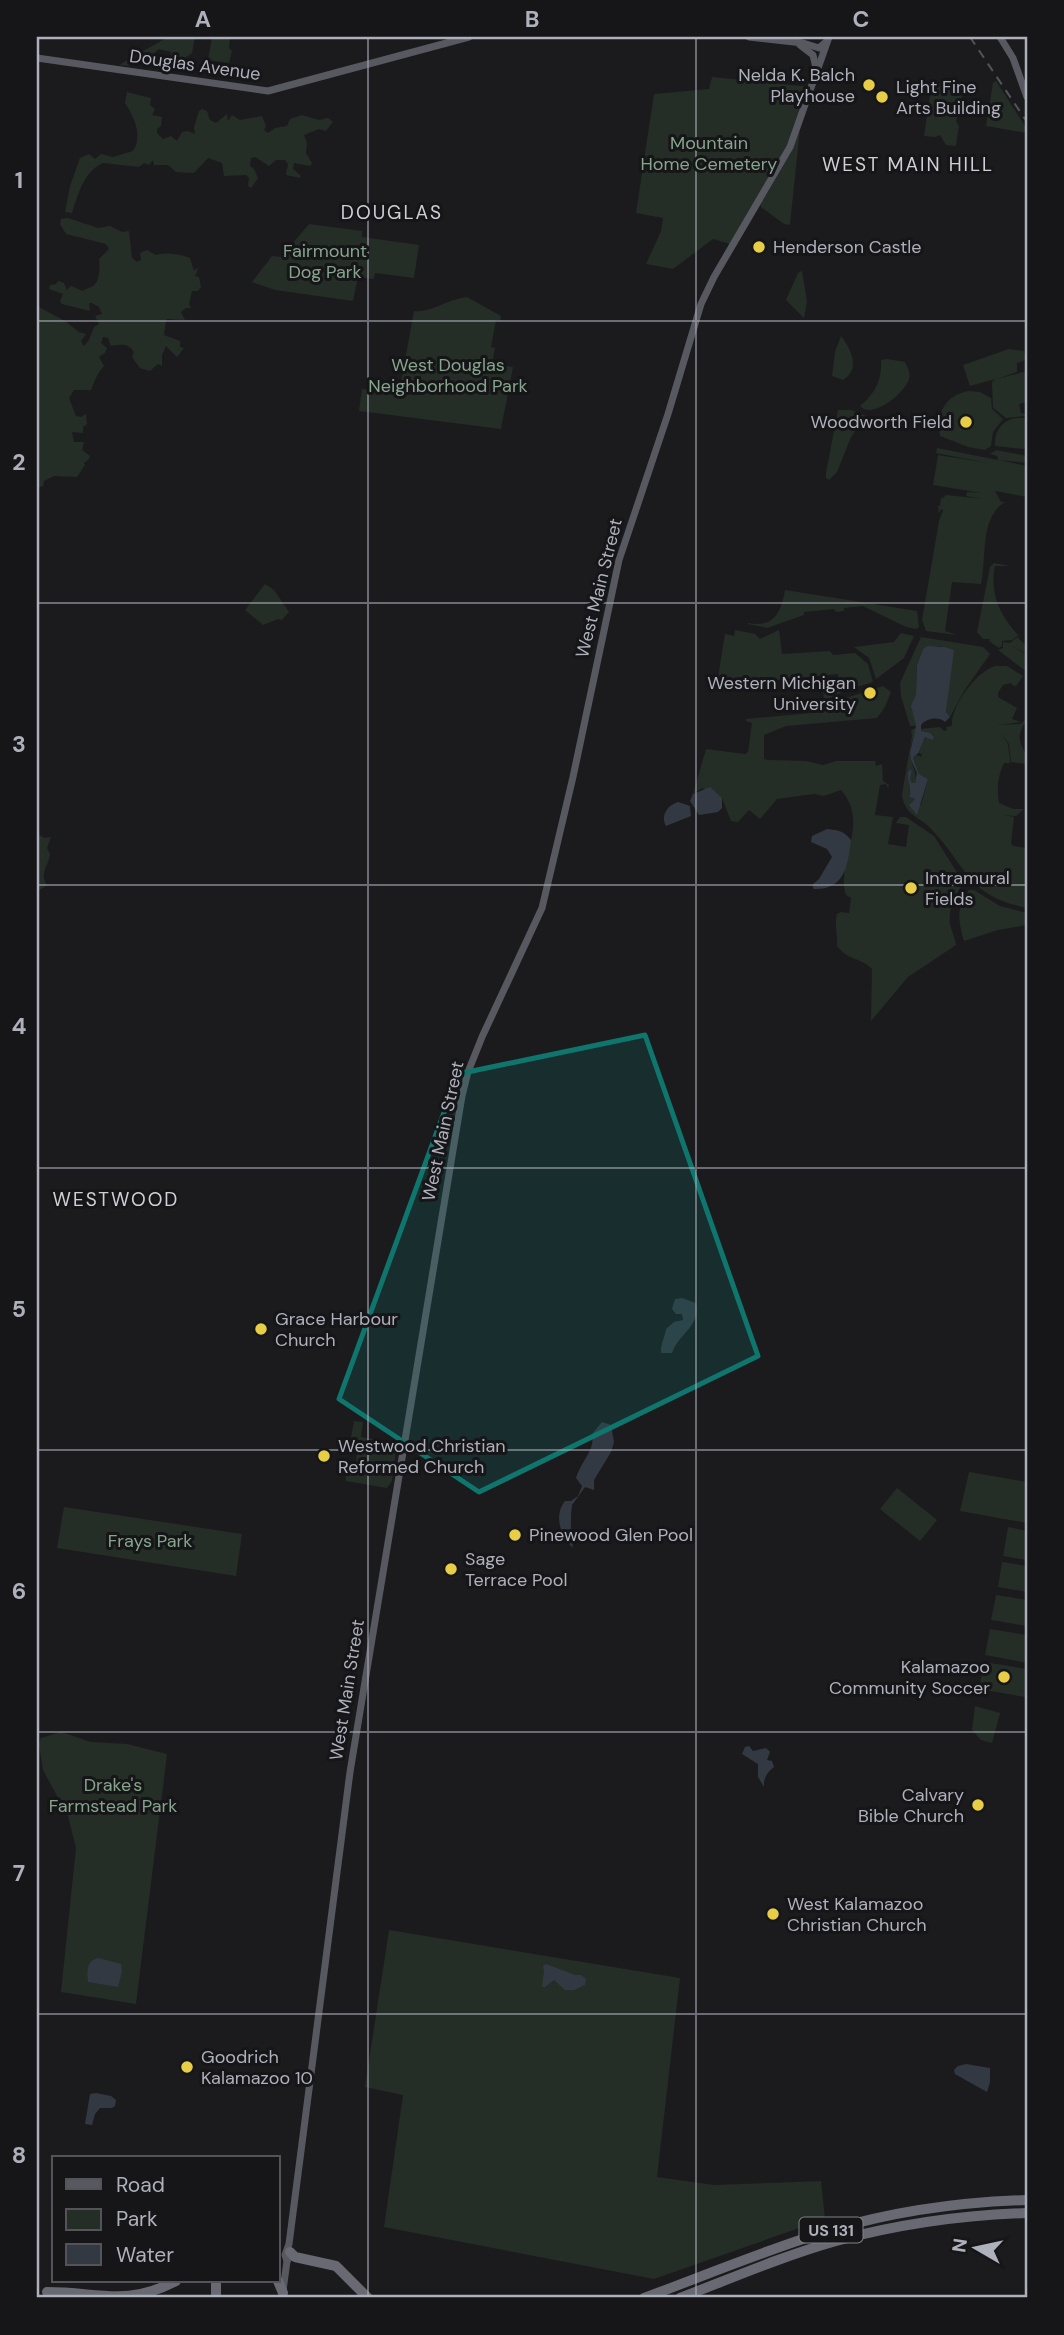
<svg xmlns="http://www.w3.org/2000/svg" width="1064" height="2335" font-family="'DM Sans',sans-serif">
	<rect width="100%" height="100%" fill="#1b1b1d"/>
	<!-- green -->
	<g fill="#252d27">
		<path d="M168 37H195L192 53 185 58 183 65 170 63 171 52 159 49 143 63 133 62 128 66 119 65Z"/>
		<path d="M212 37H230L229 48 232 51 229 63 208 60Z"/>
		<path d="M712 77 810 87 786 148 730 244 713 239 673 269 646 264 661 231 663 218 636 213 654 94 709 89Z"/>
		<path d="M996 81 1027 129V133L986 126 993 83Z"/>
		<path d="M932 82 961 86 962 100 956 121 959 126 956 146 946 145 940 135 935 137 924 136Z"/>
		<path d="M127 92 151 98 150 105 155 109 152 115 162 117 161 126 157 129V133L163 139 171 136 177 141 182 132 188 131 195 134 194 127 199 111 202 109 207 111 210 120 216 123 227 114 228 121 232 115 240 120 262 116 266 126 264 130 268 133 275 128 287 126 290 119 302 115 319 120 328 118 333 122 326 131 319 129 304 135 307 143 306 153 312 163 310 166 294 163 293 169 301 176 300 178 286 175 288 164 285 160H276L269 166 255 157 251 158 250 166 254 169 258 178 251 188 248 186 249 178 246 175 224 176 222 163 208 158 194 173 176 172 168 165H154L153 160 149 165 144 163 139 167 103 163C84 171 78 195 72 213L65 212 70 186 80 158 89 154 95 159 101 154 113 157 133 151C143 135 134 117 125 103Z"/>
		<path d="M800 130 790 224 788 225 784 224 761 207V204L792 150Z"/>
		<path d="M68 218 98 228 110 226 122 232 129 231 132 258 137 262 141 260 140 253 147 250 156 255C169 252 179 254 190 258L194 271 197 268 198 269 195 276 199 277 201 287 198 291H192L189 304 191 308H186L181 312 185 320 167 319 166 321 164 335 180 341V347L184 348 177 357 166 346 162 355V366L158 364 150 371 140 368 132 357 134 352C128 343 122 344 111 346L108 338 103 337 101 343 107 348 105 353 99 357 104 366C98 372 94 382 91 390H74L69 398 76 416 81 417 86 414 87 424 83 427V433L72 432 74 442H84L82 450 90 456 89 459 84 463 85 465 77 477 54 476 44 481 43 486 37 488V315L39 307 65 321 79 332 86 334 81 341 84 346 89 340 94 327 99 324 95 316 102 314 99 307 92 303H89L90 311 62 304 60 301 63 294 49 289 50 285 56 284 58 281 64 283 67 290 71 286 83 291C86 288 90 288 93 286 100 282 100 266 99 259L109 249 106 244 66 234 60 224 61 219Z"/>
		<path d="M309 224 362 231V237L419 245 414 278 375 273 374 279 358 277 353 301 275 290 252 282 272 256 281 257Z"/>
		<path d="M802 271 807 301 804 318 786 300 798 273Z"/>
		<path d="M467 297 501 316 500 321 496 320 491 347 495 348 492 364 513 367 501 429 359 411 362 389 399 393 414 311C432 313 447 299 467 297Z"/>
		<path d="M841 336C851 349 861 369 843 380L832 376 835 352Z"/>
		<path d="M1009 349 1024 351 1026 360 1017 363V372L997 379 1027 371V402L1019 404 1021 413 1026 414 1025 416 1006 418 993 408 992 382 995 379 970 386 963 365Z"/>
		<path d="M887 359 905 362C907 367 911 373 909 379 905 393 872 420 860 406 875 393 882 381 881 360Z"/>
		<path d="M968 391 980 392 991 398 992 409 1003 419 993 432 991 446 985 450 968 447 940 436C936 413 945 396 968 391Z"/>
		<path d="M838 410H851L866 416 851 437 837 472 829 480 826 478V473Z"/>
		<path d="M1016 418H1024L1027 422 1026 447 1024 449 995 446C994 431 1001 421 1016 418Z"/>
		<path d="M937 448 998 460 997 456 990 454 996 450 1027 456V463L999 460 1027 466V497L995 491 1001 502H1005C979 518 987 558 981 584L952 582 945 631 957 635 926 631 922 620 939 521 943 510 942 509 938 513 939 508 937 506H940L941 497 943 498 946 495 984 499 966 496 967 492 982 493 933 485 938 455 988 463 936 453Z"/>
		<path d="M994 563 1010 566H995C989 595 1001 617 1020 637L1017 636 1012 640 1002 641V646L999 648 989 641 990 639H983L977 632 990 567Z"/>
		<path d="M265 584 274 590 289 612 282 620 278 619 263 625 245 610Z"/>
		<path d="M785 590 917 611 919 627 916 629 906 627 863 606 844 608V611L836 612 834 609 804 612V615L767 628 748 624V623C775 628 781 612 785 590Z"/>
		<path d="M735 630 755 634 760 639 779 630 782 654 830 651 833 655 855 653 868 664 873 682 846 690 824 701 823 690 839 683 838 674 729 685 724 690 719 691 717 684 725 634 734 636Z"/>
		<path d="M901 633 914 636 904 658 876 679 869 658 854 647 894 642Z"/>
		<path d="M921 637 983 647 990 654 964 691 950 717 946 712 953 650 940 646 923 649 917 665 916 695 912 709 916 726H910L901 696 900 683Z"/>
		<path d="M1017 637 1027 646V654L1010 645 1027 655V672L998 650 1003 648V642L1010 643Z"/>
		<path d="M995 666H1007L1023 676 1016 686 1012 685 1011 683 1003 685 998 693V697L1017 708 1012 719 1021 722 997 725 1020 724 1027 719C1011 745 1026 742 1027 764L1011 762 1009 744 1001 733 1008 744 1010 760V763H1004C997 778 997 788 999 803L1013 809H1024L1016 816 1003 815 1014 817 1011 843 1013 846 1027 848 1025 888 1027 908C966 895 969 869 932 830 920 816 904 816 902 794L912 736 911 730 916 728C913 738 909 749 911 759 913 769 917 772 915 783H912L910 779 912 771 908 769C907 779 912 788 909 797L915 799 910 804 921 805 928 779 919 774 913 758 917 755 921 757 922 754 919 753 925 737 933 735 922 732 920 729 940 727 944 731 947 730 946 727 952 726C950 708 975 672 995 666Z"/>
		<path d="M883 686 891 692 885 707 877 718 786 726 764 735V759L768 760 806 761 823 765 836 761H875L876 766 882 764 883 781 889 785 888 788 886 784 880 785 875 815 893 817 888 844 906 847 909 825 896 823 900 817H906L934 836 963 882C956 897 946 910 951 928 953 934 955 938 956 945L908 977 871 1021 872 969C859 956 850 962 837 946 838 935 834 926 837 914L841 912 849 913 851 898 846 895C835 861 871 824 841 790L824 796 814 794 777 799 760 819 749 810 738 822 731 821 722 798 702 788 693 794 706 749 745 754 748 752 752 723 746 721V719L823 712 843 699Z"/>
		<path d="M39 835 45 838 51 837 47 848 50 854C49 865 39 873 47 885L37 892V837Z"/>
		<path d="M969 890H974L1000 906 1027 913V925L998 930 964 941C958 921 956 908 969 890Z"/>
		<path d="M354 1421 363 1422 361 1437 389 1442 397 1441 392 1481 387 1488 346 1481 345 1474H354L359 1440 351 1438Z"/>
		<path d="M969 1472 1027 1482V1523L960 1511Z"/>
		<path d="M897 1488 937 1520 920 1541 880 1509Z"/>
		<path d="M64 1507 242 1534 236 1576 57 1548Z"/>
		<path d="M1008 1527 1027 1531V1560L1003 1556Z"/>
		<path d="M1002 1562 1027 1566V1592L998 1587Z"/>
		<path d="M996 1595 1027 1600V1626L991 1620Z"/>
		<path d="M990 1629 1027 1635V1663L985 1655Z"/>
		<path d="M984 1662 1027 1669 1025 1697 979 1689Z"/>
		<path d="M975 1706 1000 1713 992 1743 981 1740 972 1730Z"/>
		<path d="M61 1732 91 1742 127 1744 167 1754 136 2004 61 1992 76 1848 68 1816 43 1770 39 1744 41 1738Z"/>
		<path d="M389 1930 680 1978 657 2177 714 2185 821 2181 825 2219 654 2279 384 2227 403 2095 365 2087Z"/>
	</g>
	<!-- water -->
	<g fill="#333942">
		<path d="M928 646 945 647 954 650 946 712 950 717 945 722C939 716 926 718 921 725V731L930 733 934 737 932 740 925 737 919 752 913 758 919 774 928 779 917 815 909 805 915 799 909 797C913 787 905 779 909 769L912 771 910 779 912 783H915L917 773 911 760 910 753 916 726 911 706 916 695 917 665 923 649Z"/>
		<path d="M710 787 722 798V808L718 812 699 815 690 801 693 794Z"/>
		<path d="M678 802 690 806 691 816 666 826C660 815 668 805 678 802Z"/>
		<path d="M827 829C838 830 844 831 851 840 848 865 845 890 814 889L812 885 819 879 832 857 827 849 811 842 812 836Z"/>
		<path d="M682 1298 696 1303C701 1326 679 1333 672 1353H661C660 1345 665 1337 666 1329L674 1322 683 1320 682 1314H676L672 1309 675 1299Z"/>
		<path d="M602 1422 611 1425 614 1442 611 1452 594 1480V1490L585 1487 572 1505C570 1520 571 1534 573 1548 561 1536 553 1516 565 1501H571L578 1496 582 1486 576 1478C580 1463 596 1449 592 1434Z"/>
		<path d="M749 1746 753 1751 766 1748 770 1752 767 1760 772 1761 774 1767C767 1772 763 1779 764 1787L758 1777V1764L742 1754 745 1747Z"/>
		<path d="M98 1958 121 1964 122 1971 118 1987 88 1982C87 1972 86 1961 98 1958Z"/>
		<path d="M546 1964 575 1975H581L586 1979 585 1985 574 1990H565L554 1980 545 1987H542L544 1971 543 1966Z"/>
		<path d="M966 2064 990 2068V2082L987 2092 955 2074 954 2070 958 2066Z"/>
		<path d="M96 2093 111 2096 116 2100 115 2106 112 2108H100L95 2114 92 2125 85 2124 90 2094Z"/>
	</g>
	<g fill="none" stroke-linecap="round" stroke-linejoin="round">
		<!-- major -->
		<g stroke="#585860" stroke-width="7">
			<path d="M749 37 803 43 819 48 826 42"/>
			<path d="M1000 37 1013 58 1027 97"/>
			<path d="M800 45 813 55 816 68"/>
			<path d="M37 58 268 91 469 37"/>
			<path d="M287 2261 285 2255 289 2244 350 1772 462 1096 468 1072 482 1037 542 908 573 777 619 560 668 414 701 304 714 277 790 147 829 37"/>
			<path d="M282 2298 287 2261 289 2258"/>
		</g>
		<!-- highway -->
		<g stroke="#686972" stroke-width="10">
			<path d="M290 2252 295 2257 336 2266 368 2298"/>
			<path d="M216 2281V2298"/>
			<path d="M278 2281 283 2293"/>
			<path d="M47 2292C99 2292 126 2307 176 2281"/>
			<path d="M644 2298C706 2275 768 2249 831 2230 895 2211 961 2202 1027 2200"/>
			<path d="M680 2298C732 2278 783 2256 836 2241 899 2224 963 2215 1027 2213"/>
		</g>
		<!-- rail -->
		<path stroke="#53535a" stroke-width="2" stroke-dasharray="9 7" stroke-linecap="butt" d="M970 37 1027 122"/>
	</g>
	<!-- marked area -->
	<path fill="#0f766e" fill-opacity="0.2" stroke="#0f766e" stroke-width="5" stroke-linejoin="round" d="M645 1035 758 1356 479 1492 339 1399 458 1074Z"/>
	<!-- grid -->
	<path fill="none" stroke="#aeb0bb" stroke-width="2" stroke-opacity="0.55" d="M368 37V2298M696 37V2298M37 321H1027M37 603H1027M37 885H1027M37 1168H1027M37 1450H1027M37 1732H1027M37 2014H1027"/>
	<!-- markers -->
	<g fill="#e8ce47" stroke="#161518" stroke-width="2.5">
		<circle cx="869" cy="85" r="7"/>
		<circle cx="882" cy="97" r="7"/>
		<circle cx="759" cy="247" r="7"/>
		<circle cx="966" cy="422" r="7"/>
		<circle cx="870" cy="693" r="7"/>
		<circle cx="911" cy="888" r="7"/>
		<circle cx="261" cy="1329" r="7"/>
		<circle cx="324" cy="1456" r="7"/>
		<circle cx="515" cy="1535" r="7"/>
		<circle cx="451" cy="1569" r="7"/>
		<circle cx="1004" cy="1677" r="7"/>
		<circle cx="978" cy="1805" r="7"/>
		<circle cx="773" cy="1914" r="7"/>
		<circle cx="187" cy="2067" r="7"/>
	</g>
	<g text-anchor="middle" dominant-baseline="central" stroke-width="6" stroke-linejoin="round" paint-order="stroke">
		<!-- shield labels -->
		<rect fill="#161518" stroke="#80828a" stroke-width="2" x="799.5" y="2217.5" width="63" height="25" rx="5"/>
		<g font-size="16" font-weight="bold" fill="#aeb0bb">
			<text x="831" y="2230">US 131</text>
		</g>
		<!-- street labels -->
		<g font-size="18" fill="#aeb0bb" stroke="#161518">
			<text transform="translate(195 65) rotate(8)">Douglas Avenue</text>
			<text transform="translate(599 588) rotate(-76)">West Main Street</text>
			<text transform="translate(443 1131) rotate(-78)">West Main Street</text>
			<text transform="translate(347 1690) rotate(-81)">West Main Street</text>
		</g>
		<!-- poi labels -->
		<g font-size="18" fill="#aeb0bb" stroke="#161518" text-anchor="start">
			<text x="855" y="75" text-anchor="end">Nelda K. Balch<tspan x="855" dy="21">Playhouse</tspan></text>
			<text x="896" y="87">Light Fine<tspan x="896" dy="21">Arts Building</tspan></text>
			<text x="773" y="247">Henderson Castle</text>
			<text x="952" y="422" text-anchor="end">Woodworth Field</text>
			<text x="856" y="683" text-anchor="end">Western Michigan<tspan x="856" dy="21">University</tspan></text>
			<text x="925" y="878">Intramural<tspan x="925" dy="21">Fields</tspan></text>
			<text x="275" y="1319">Grace Harbour<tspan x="275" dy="21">Church</tspan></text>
			<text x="338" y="1446">Westwood Christian<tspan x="338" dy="21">Reformed Church</tspan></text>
			<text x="529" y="1535">Pinewood Glen Pool</text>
			<text x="465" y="1559">Sage<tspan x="465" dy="21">Terrace Pool</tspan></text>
			<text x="990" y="1667" text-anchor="end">Kalamazoo<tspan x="990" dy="21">Community Soccer</tspan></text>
			<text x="964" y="1795" text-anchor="end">Calvary<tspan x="964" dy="21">Bible Church</tspan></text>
			<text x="787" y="1904">West Kalamazoo<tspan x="787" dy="21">Christian Church</tspan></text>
			<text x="201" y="2057">Goodrich<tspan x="201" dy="21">Kalamazoo 10</tspan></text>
		</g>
		<!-- park labels -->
		<g font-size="18" fill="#86a58d" stroke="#161518">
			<text x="709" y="143">Mountain<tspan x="709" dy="21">Home Cemetery</tspan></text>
			<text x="325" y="251">Fairmount<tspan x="325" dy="21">Dog Park</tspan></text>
			<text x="448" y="365">West Douglas<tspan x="448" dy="21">Neighborhood Park</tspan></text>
			<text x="150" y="1541">Frays Park</text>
			<text x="113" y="1785">Drake's<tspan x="113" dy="21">Farmstead Park</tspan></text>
		</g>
		<!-- neighbourhood labels -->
		<g font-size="19" letter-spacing="2" fill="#cfd0d7" stroke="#161518">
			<text x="908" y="164">WEST MAIN HILL</text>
			<text x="392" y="212">DOUGLAS</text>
			<text x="116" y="1199">WESTWOOD</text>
		</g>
	</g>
	<!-- border -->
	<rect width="1064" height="2335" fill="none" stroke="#161518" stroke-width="77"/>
	<!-- legend -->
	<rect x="52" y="2156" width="228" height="126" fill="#161518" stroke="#535359" stroke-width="2"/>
	<rect x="66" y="2179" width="35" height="10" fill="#585860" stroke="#535359" stroke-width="2"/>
	<text x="116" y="2192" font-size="21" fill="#aeb0bb">Road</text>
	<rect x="66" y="2209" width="35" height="21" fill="#252d27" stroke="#535359" stroke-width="2"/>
	<text x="116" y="2226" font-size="21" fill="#aeb0bb">Park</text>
	<rect x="66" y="2244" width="35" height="21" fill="#333942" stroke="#535359" stroke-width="2"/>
	<text x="116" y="2262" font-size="21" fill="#aeb0bb">Water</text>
	<!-- north arrow -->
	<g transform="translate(976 2248) rotate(279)" stroke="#161518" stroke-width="5" paint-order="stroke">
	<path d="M0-5L12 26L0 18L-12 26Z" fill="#aeb0bb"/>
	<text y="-10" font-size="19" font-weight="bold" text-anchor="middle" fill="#aeb0bb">N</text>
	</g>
	<rect x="38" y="38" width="988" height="2258" fill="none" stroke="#aeb0bb" stroke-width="2.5"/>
	<g font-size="23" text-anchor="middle" font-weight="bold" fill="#aeb0bb">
		<text x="203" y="27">A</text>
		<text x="532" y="27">B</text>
		<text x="861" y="27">C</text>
		<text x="19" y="188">1</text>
		<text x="19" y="470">2</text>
		<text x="19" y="752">3</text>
		<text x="19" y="1034">4</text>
		<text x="19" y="1317">5</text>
		<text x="19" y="1599">6</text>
		<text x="19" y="1881">7</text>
		<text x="19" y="2163">8</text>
	</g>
</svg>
